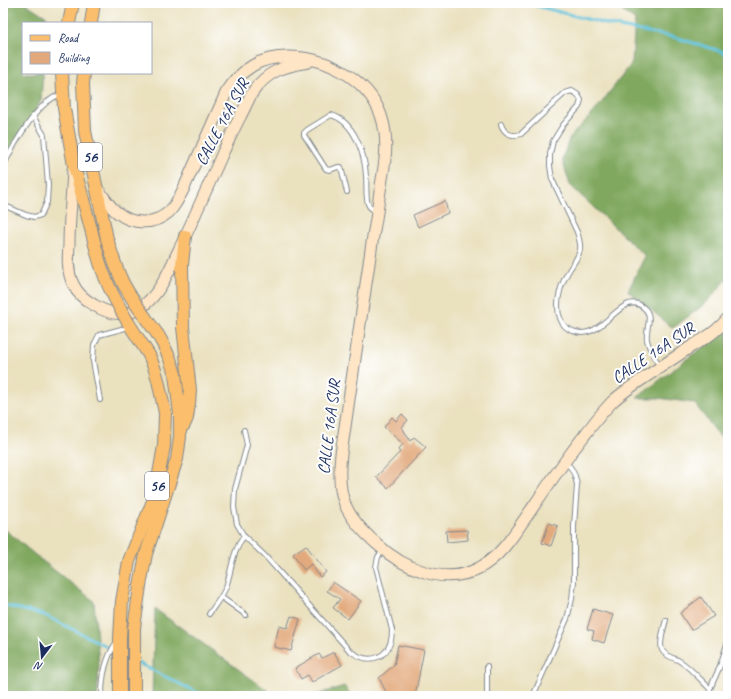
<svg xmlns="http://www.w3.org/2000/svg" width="731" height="699" font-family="Caveat,sans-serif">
	<rect width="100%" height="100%" fill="#fff"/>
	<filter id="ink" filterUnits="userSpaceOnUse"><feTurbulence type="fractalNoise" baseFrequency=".025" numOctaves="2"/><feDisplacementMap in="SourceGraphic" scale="8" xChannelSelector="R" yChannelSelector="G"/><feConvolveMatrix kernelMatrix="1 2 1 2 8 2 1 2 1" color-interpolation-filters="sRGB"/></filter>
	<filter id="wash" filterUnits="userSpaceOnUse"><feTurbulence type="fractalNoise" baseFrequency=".012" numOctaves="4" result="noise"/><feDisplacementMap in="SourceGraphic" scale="16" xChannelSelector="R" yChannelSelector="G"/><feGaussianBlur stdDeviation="0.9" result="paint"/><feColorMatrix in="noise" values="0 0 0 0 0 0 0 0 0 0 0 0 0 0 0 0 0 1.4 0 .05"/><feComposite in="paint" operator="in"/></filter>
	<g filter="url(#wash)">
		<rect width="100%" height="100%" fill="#eae1bf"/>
		<!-- forest -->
		<g fill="#80a85f" stroke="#4e6c5e">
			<path d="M3 3H25L47 17 46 23H23V73H43L41 100 33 116 3 161Z"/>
			<path d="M594 3H728V278L706 303 673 328 628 291 645 256 570 185 562 159 570 137 595 111 632 63 635 20 612 4Z"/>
			<path d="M728 329V447L694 403 659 398H637L684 361Z"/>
			<path d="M3 528 40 559 94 601 99 666 97 696H3Z"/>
			<path d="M155 609 274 695 281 696H152Z"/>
			<path d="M344 686 352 696H313Z"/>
		</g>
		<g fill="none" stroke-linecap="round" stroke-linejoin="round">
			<!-- stream -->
			<g stroke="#5ec2dc" stroke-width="3">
				<path d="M525 3 610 25 674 37 723 52 728 57"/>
				<path d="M3 605 44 615 114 650"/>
				<path d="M136 662 204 696"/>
			</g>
		</g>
		<g id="blocks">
			<!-- building -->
			<g fill="#e2a97c">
				<path d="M445 201 448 213 418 227 413 215Z"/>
				<path d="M402 414 408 420 402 427 410 441 414 437 426 447 388 488 376 477 400 452 398 450 403 444 384 427 392 417 396 421Z"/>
				<path d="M549 523 558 526 551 546 542 543Z"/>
				<path d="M467 530 468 540 447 542 446 531Z"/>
				<path d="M306 545 326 572 320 577 311 564 304 570 293 554Z"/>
				<path d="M333 582 361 601 348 619 333 608 340 599 327 591Z"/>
				<path d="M701 597 714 616 691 630 680 613Z"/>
				<path d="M593 609 613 615 604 643 592 639 594 631 587 629Z"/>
				<path d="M291 616 300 619 291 651 274 647 279 626 287 628Z"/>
				<path d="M398 645 424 650 415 696H388L379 678 394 665Z"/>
				<path d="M334 652 342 665 312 682 308 675 301 679 295 668 319 654 322 658Z"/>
			</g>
		</g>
	</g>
	<g filter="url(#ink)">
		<use href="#blocks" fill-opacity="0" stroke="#82888e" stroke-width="1"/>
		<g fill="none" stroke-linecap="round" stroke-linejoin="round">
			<!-- lane casing -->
			<g stroke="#82888e" stroke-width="6">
				<g id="lane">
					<path d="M501 124C504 134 512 137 521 134L565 93 572 91 578 95 581 100 579 107 563 125 553 141 550 154V166L552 179 577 232C579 238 581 244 580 250 578 259 571 266 567 274 560 286 555 305 560 318 562 324 567 329 573 331 603 344 621 287 644 308 654 316 645 329 647 340 649 349 656 359 660 367"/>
					<path d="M3 168C11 148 31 115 47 102 51 99 56 96 61 94"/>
					<path d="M347 192 341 167H338L330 170 326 169 304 135V133L307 130 331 115C354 121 365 154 366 176 367 183 365 201 369 206 371 209 374 210 377 210"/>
					<path d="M3 205 26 215 34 217 41 215 47 202 48 185 46 159 44 135 33 116"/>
					<path d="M100 400 93 361 94 345 99 335 129 327"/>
					<path d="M244 430 247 445 235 489 234 507 237 524 244 536 265 556 349 650C370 667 392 658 392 630L376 567 378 557 382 551"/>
					<path d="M221 597 246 615"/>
					<path d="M209 614C215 605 222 597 226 587 232 569 232 552 244 536"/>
					<path d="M666 620C664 627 659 643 662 650 665 656 673 658 678 660 690 667 700 679 710 689"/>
					<path d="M487 666V693L489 696"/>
					<path d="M102 696C102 677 105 659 116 643"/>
					<path d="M533 696 567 619 572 599 574 581V526L577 485 575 476 571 468 565 462"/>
					<path d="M710 696V689L720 666 728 641"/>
				</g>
			</g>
			<!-- secondary casing -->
			<g stroke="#82888e" stroke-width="13">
				<g id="secondary">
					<path d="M73 169C72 195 69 220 69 245 68 257 67 272 73 284 77 293 85 300 94 305 110 315 128 318 144 305 161 292 169 270 178 252 194 218 209 184 224 150 230 138 235 126 241 115 245 107 248 100 252 93 267 71 284 66 308 62"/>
					<path d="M96 187C103 195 109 207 118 213 133 225 154 225 169 212 176 205 180 196 184 188L226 93C242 68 261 56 291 57 330 58 373 82 383 122 389 145 384 168 380 191 378 206 376 221 373 236 362 309 352 381 341 454 336 497 345 516 377 544 403 568 445 587 479 568 502 556 516 531 531 510 548 485 565 460 584 436 593 424 602 412 613 401 623 392 635 384 647 376 662 366 677 356 692 346 700 341 708 337 715 331 720 327 724 323 728 318"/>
				</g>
			</g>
			<!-- primary casing -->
			<g stroke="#82888e" stroke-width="14">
				<g id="primary">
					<path d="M69 23 73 3"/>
					<path d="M91 23 94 3"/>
					<path d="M62 73 64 108 74 166 91 229"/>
					<path d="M84 73 83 83 85 131 107 239"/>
					<path d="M184 425 187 418 189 404 190 390 183 327 182 265 185 236"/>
					<path d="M120 696V638L122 601 129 561 155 496 164 446 165 413 158 380 154 367 149 355 129 324"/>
					<path d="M134 696V628L140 586 146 554 177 459 180 437V414L175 374 170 359 163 344 158 335"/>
				</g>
			</g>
			<!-- lane -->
			<use href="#lane" stroke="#fff" stroke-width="4"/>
			<!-- secondary -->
			<use href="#secondary" stroke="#fde5c5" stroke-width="11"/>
			<!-- primary -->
			<use href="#primary" stroke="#fabe6d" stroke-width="12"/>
			<!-- primary-bridge casing -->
			<g stroke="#82888e" stroke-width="14" stroke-linecap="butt">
				<g id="primary-bridge">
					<path d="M91 229C95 244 98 260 104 274 110 292 120 308 129 324"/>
					<path d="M107 239C112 254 116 269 123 283 133 302 146 318 158 335"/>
				</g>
			</g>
			<!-- primary-bridge -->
			<use href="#primary-bridge" stroke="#fabe6d" stroke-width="12"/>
		</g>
	</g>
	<g text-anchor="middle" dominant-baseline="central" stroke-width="4" stroke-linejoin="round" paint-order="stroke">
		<!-- shield labels -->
		<g fill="#fff" stroke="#5f6d8e" stroke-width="1">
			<rect x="78" y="143" width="24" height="28" rx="3"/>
			<rect x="145" y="472" width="24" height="28" rx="3"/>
		</g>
		<g font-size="16" font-weight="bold" fill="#1b2f5e">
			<text x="90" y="157">56</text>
			<text x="157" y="486">56</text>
		</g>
		<!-- street labels -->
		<g font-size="17" fill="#1b2f5e" stroke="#fff">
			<text transform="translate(222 122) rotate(-62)">CALLE 16A SUR</text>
			<text transform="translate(653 353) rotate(-34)">CALLE 16A SUR</text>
			<text transform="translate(329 427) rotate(-83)">CALLE 16A SUR</text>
		</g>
	</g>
	<!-- margin -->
	<rect width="731" height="699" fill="none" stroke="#fff" stroke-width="16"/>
	<!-- legend -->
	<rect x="22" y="22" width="130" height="52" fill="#ffffff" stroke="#a4acbf"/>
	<rect x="30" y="35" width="20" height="6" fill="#fabe6d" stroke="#a4acbf"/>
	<text x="58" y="42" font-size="12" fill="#1b2f5e">Road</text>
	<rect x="30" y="52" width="20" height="12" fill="#e2a97c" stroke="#a4acbf"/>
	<text x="58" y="62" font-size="12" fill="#1b2f5e">Building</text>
	<!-- north arrow -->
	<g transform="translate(42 657) rotate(196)" stroke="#ffffff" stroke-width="3" paint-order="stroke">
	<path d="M0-3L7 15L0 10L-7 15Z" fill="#1b2f5e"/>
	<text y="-6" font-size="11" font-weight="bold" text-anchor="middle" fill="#1b2f5e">N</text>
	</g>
</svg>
